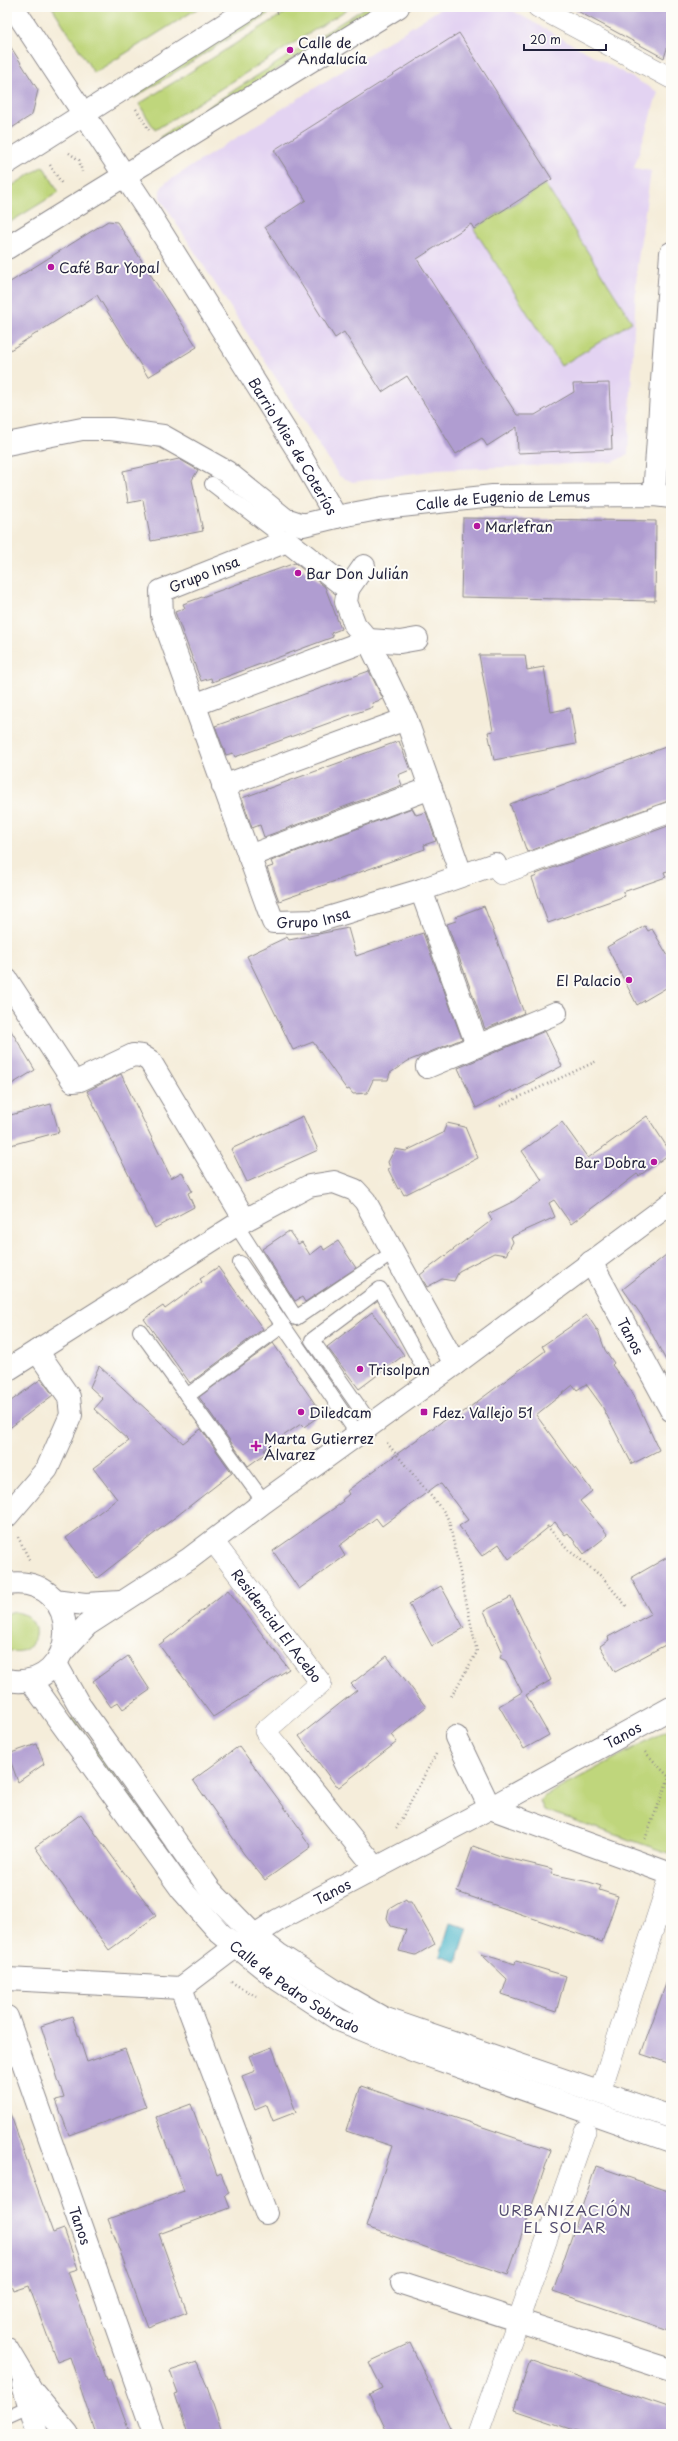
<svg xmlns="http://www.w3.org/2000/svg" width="678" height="2441" font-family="'Playpen Sans',sans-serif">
	<rect width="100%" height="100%" fill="#fdfcf7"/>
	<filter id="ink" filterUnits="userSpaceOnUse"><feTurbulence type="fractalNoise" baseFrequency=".025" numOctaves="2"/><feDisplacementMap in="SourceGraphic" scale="8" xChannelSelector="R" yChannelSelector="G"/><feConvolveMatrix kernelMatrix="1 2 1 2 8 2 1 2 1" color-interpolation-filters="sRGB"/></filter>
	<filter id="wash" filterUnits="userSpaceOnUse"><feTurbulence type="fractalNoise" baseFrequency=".012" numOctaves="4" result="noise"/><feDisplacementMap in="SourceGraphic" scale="16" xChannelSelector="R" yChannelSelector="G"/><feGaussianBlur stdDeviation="0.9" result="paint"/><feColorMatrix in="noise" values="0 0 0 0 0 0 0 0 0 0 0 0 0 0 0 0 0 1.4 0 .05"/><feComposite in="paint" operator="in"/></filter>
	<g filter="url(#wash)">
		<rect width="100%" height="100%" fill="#f5edda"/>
		<!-- built -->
		<path fill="#e3d3f2" d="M443 7H506L658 92 634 168 651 171 637 266 628 454 614 462 437 470 353 482 339 476 160 198V190L165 183Z"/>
		<!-- green -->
		<g fill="#bfd67b" stroke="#707c5b">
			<path d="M52 7H200L94 73Z"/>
			<path d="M270 7H279L134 98 132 94Z"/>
			<path d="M294 7H351L155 130 139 104Z"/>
			<path d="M366 7H376L163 141 160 137Z"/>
			<path d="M43 166 59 192 7 224V189Z"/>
			<path d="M545 184 632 322 561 366 474 229Z"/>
			<path d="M14 1612C48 1615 38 1661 7 1650V1614Z"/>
			<path d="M73 1718 207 1899 204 1903 70 1720Z"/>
			<path d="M671 1728V1854L544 1810 540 1801 543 1797Z"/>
		</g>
		<!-- water -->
		<path fill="#4cb6ca" stroke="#376c82" d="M450 1923 468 1928 457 1962 440 1956Z"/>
		<g id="blocks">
			<!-- building -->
			<g fill="#b09dd1">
				<path d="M570 7H671V36L664 58Z"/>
				<path d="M459 33 552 179 474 229 471 224 417 259 517 415H535L574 392 573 384 609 383 612 449 518 453 517 427 487 446 482 438 456 454 407 376 382 392 344 332 335 338 265 227 306 200 274 150Z"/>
				<path d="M7 41 38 90 32 115 7 131Z"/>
				<path d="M108 221 117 222 197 347 148 377 97 295 7 352V284Z"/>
				<path d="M179 459 198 470 192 480 203 531 151 541 143 500 128 503 123 471Z"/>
				<path d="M463 518 656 521 655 601 461 597Z"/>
				<path d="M295 563 325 587 341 629 331 633 333 637 212 682 211 678 201 681 175 612 185 608 183 604Z"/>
				<path d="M479 655H525L527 670 544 667 551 712 570 708 576 744 494 760 488 732 493 731Z"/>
				<path d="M369 671 383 699 372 703 373 707 235 757 233 753 226 755 215 726Z"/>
				<path d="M399 741 410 770 398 775 402 785 264 837 260 825 252 828 242 798Z"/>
				<path d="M671 745V800L527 852 510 804Z"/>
				<path d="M412 808 416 815 426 812 436 841 424 845 425 849 279 901 267 868 273 866 271 861Z"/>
				<path d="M671 825V870L664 872 666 877 623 892 625 896 548 923 532 878 537 876 536 874Z"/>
				<path d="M484 906 524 1013 485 1029 447 924 456 921 455 917Z"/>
				<path d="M645 926 648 931 652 929 671 961V985L637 1005 607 947Z"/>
				<path d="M348 928 356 956 423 933 462 1039 408 1061 390 1073 388 1080H373L367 1093 353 1094 349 1089 347 1090 313 1042 293 1050 247 956 287 937 289 940Z"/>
				<path d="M7 1024 35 1070 7 1087Z"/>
				<path d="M545 1031 562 1066 513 1092 512 1090 476 1108 458 1068Z"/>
				<path d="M121 1074 171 1178 182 1172 192 1191 188 1193 194 1207 155 1228 87 1091Z"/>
				<path d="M51 1104 59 1132 7 1146V1116Z"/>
				<path d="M303 1116 318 1150 247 1182 231 1149Z"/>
				<path d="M647 1116 671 1153 639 1176 637 1174 571 1224 554 1200 549 1203 555 1217 511 1237 513 1242 506 1255 494 1253 459 1271 454 1281 442 1279 427 1287 420 1275 492 1220 488 1214 514 1201 542 1180 522 1151 562 1122 588 1158Z"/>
				<path d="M447 1123 465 1127 478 1158 404 1195 400 1188 398 1189 388 1169 390 1168 388 1162 395 1149 406 1151 443 1133Z"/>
				<path d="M289 1231 298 1244 302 1242 310 1255 322 1246 324 1250 338 1241 356 1268 305 1302 302 1297 295 1301 262 1249Z"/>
				<path d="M671 1251V1370L644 1319 623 1289Z"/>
				<path d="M218 1267 263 1329 190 1383 144 1319 163 1306 165 1309 202 1282 200 1279Z"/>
				<path d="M372 1312 404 1355 359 1389 327 1347Z"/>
				<path d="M587 1315 599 1333 605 1350 614 1363 612 1365 632 1392 659 1450 632 1464 602 1406 586 1384 577 1390 573 1385 536 1415 592 1491 580 1501 608 1535 584 1554 568 1533 565 1535 555 1522 509 1559 499 1544 482 1556 459 1526 468 1520 441 1484 437 1485 382 1526 376 1518 339 1546 345 1556 299 1589 273 1551 343 1502 342 1500 349 1494 347 1491 379 1467 451 1415 454 1419 545 1351 542 1346Z"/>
				<path d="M273 1343 322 1414 304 1427 301 1424 283 1436 264 1450 266 1453 248 1466 199 1397Z"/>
				<path d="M99 1366 183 1443 201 1429 232 1473 97 1578 66 1538 117 1499 93 1468 129 1441 94 1409 103 1399 90 1387Z"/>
				<path d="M41 1379 53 1395 7 1430V1404Z"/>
				<path d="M671 1555V1651L667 1644 615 1672 600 1646 609 1640 608 1637 651 1614 631 1578Z"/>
				<path d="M441 1586 464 1628 432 1646 409 1604Z"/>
				<path d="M228 1590 289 1669 213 1717 159 1645Z"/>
				<path d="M511 1597 551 1680 526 1695 549 1735 524 1749 499 1706 522 1692 506 1661 500 1658 502 1651 484 1611Z"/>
				<path d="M128 1656 150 1690 123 1709 118 1702 111 1707 93 1681Z"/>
				<path d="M387 1656 426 1707 391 1735 397 1742 339 1787 336 1786 299 1736 357 1690 351 1684Z"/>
				<path d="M37 1744 44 1764 18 1782 8 1754Z"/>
				<path d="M239 1746 304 1834 302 1835 311 1847 265 1880 244 1854 193 1780Z"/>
				<path d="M81 1814 156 1916 109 1950 35 1847Z"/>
				<path d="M473 1846 503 1857 553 1869 551 1874 589 1882 601 1886 599 1890 618 1896 602 1942 457 1892Z"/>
				<path d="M406 1899 407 1902H411L435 1944 416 1955 399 1951 406 1930 391 1926 387 1918 389 1909Z"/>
				<path d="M481 1954 515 1964 516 1961 566 1976 556 2012 502 1994 507 1979Z"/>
				<path d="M668 1978H671V2064L641 2054Z"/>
				<path d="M72 2016 87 2062 125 2049 146 2107 69 2135 56 2100 64 2098 41 2026Z"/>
				<path d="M272 2047 296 2112 273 2121 267 2105 255 2110 242 2076 255 2071 249 2056Z"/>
				<path d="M361 2086 551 2150 508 2275 366 2227 392 2146 346 2131Z"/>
				<path d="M191 2104 217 2175 221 2173 229 2193 225 2195 230 2208 159 2234 187 2312 148 2327 108 2219 184 2191 156 2117Z"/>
				<path d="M10 2113 53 2233 64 2229 78 2269 68 2272 107 2380 110 2379 130 2434H96L70 2357 57 2362 29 2286 14 2291 7 2272V2114Z"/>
				<path d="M596 2166 671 2192V2331L553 2291Z"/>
				<path d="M410 2343 432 2389 453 2434H388L369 2394 382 2388 369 2362Z"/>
				<path d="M530 2360 671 2408V2434H585L514 2410Z"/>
				<path d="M197 2362 206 2384 223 2434H188L175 2394 178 2393 170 2371Z"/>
			</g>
		</g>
	</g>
	<g filter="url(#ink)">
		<use href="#blocks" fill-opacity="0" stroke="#8c888a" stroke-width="1"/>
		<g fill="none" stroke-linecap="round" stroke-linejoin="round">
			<!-- service casing -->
			<g stroke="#8c888a" stroke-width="16">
				<g id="service">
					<path d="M212 484 287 541"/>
					<path d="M236 1225 296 1318 394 1252"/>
					<path d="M240 1263 357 1433"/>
					<path d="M140 1331 264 1502"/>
					<path d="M187 1396 283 1325"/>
					<path d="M371 1424 312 1340 380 1289 431 1381"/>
					<path d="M7 2417 29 2407"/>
				</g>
			</g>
			<!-- pedestrian casing -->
			<g stroke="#8c888a" stroke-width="22">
				<g id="pedestrian">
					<path d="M538 7 671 78"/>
					<path d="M501 874 671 812"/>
					<path id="s1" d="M213 1541 321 1683 265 1731 283 1753"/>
					<path d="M603 2083 671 1874"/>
					<path d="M478 2434 585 2131"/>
				</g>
			</g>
			<!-- minor casing -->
			<g stroke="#8c888a" stroke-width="24">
				<g id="minor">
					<path id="s2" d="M13 7 148 211 296 448 336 517"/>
					<path id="s3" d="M7 444 82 429H111L163 436 227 472 285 519 303 525 336 517 383 508 493 496 654 495 671 497"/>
					<path d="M654 495 671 253"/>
					<path d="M348 589 364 566"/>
					<path d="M194 705 368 640 400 642 417 639"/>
					<path d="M223 786 406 719"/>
					<path d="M249 856 431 788"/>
					<path id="s4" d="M461 874 406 719 368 640 355 625 346 602 348 589 287 541 161 591 162 615 273 922 318 921 421 890 495 864"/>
					<path d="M421 890 477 1045"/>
					<path d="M7 980 73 1081 80 1080 133 1055 142 1056 150 1061 245 1220"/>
					<path d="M427 1067 556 1013"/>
					<path id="s5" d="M591 1262 671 1410"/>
					<path d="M7 1370 236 1225 309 1186 334 1182 355 1190 365 1201 455 1364"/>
					<path d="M7 1516 47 1469 71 1415 69 1397 37 1351"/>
					<path d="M456 1737 490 1808 671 1874"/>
					<path d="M283 1753 375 1867"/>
					<path id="s6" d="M7 1979 181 1988 227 1953 278 1920 490 1808 671 1708"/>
					<path d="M181 1988 266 2213"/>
					<path id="s7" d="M7 2017 154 2434"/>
					<path d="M402 2283 671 2370"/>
					<path d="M7 2349 32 2391 68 2434"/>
					<path d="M23 2385 38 2434"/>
				</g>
			</g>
			<!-- tertiary casing -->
			<g stroke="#8c888a" stroke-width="24">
				<g id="tertiary">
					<path d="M54 1600 85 1604 121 1602"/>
					<path d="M63 1651 87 1625 189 1559 264 1502 455 1364 671 1203"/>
				</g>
			</g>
			<!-- secondary casing -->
			<g stroke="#8c888a" stroke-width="24">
				<g id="secondary">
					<path d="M7 163 252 7"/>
					<path d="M7 248 398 7"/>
				</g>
			</g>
			<!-- primary casing -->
			<g stroke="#8c888a" stroke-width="24">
				<g id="primary">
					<path d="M7 1584C87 1573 82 1694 7 1680"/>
					<path d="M56 1664 78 1703 211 1891 255 1936 278 1954 337 1992 383 2018 671 2117"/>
					<path id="s8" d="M30 1680 182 1890 220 1933 277 1979 339 2020 415 2051 671 2141"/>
				</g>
			</g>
			<!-- path -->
			<g stroke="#8c888a" stroke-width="2.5" stroke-dasharray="1 3" stroke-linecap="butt">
				<path d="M277 13 286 7"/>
				<path d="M136 109 149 130"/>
				<path d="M69 153 79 160 82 172"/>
				<path d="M50 165 62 184"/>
				<path d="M500 1106 597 1061"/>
				<path d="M387 1443 445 1513 449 1521 477 1652 451 1697"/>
				<path d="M547 1526 567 1549 601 1576 628 1608"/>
				<path d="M18 1537 30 1561"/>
				<path d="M645 1752 668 1776"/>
				<path d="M396 1829 436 1754"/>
				<path d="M645 1839 671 1772"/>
				<path d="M231 1982 256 1996"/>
			</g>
			<!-- service -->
			<use href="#service" stroke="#fff" stroke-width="14"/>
			<!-- pedestrian -->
			<use href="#pedestrian" stroke="#fff" stroke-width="21"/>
			<!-- minor -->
			<use href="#minor" stroke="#fff" stroke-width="22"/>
			<!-- tertiary -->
			<use href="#tertiary" stroke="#fff" stroke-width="22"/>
			<!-- secondary -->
			<use href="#secondary" stroke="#fff" stroke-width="22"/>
			<!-- primary -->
			<use href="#primary" stroke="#fff" stroke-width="22"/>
		</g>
	</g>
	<!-- markers -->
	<g fill="#b5179e" stroke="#fdfcf7" stroke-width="1.5">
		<circle cx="290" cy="50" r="4"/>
		<circle cx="51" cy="267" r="4"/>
		<circle cx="477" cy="526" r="4"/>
		<circle cx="298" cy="573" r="4"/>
		<circle cx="629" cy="980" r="4"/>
		<circle cx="654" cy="1162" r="4"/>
		<circle cx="360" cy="1369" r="4"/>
		<circle cx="301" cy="1412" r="4"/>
		<rect x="420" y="1408" width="8" height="8" rx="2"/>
		<path d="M254 1440h4v4h4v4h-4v4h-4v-4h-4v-4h4z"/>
	</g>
	<g text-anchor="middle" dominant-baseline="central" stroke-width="4" stroke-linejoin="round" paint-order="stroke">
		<!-- poi labels -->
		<g font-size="14" fill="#22223b" stroke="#fdfcf7" text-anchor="start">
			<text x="298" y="42">Calle de<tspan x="298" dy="16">Andalucía</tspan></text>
			<text x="59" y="267">Café Bar Yopal</text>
			<text x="485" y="526">Marlefran</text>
			<text x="306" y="573">Bar Don Julián</text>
			<text x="621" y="980" text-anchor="end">El Palacio</text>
			<text x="646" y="1162" text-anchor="end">Bar Dobra</text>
			<text x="368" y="1369">Trisolpan</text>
			<text x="309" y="1412">Diledcam</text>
			<text x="432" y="1412">Fdez. Vallejo 51</text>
			<text x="264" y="1438">Marta Gutierrez<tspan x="264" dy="16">Álvarez</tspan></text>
		</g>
		<!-- street labels -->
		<g font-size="14" fill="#22223b" stroke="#fdfcf7">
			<text stroke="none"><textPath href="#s2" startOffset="521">Barrio Mies de Coteríos</textPath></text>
			<text stroke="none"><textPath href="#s3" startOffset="527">Calle de Eugenio de Lemus</textPath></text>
			<text transform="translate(204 574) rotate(-22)">Grupo Insa</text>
			<text stroke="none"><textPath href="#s4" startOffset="914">Grupo Insa</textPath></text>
			<text stroke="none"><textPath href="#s5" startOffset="84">Tanos</textPath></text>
			<text stroke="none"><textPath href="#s1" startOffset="106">Residencial El Acebo</textPath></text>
			<text stroke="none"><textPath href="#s6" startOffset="684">Tanos</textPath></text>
			<text stroke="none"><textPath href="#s6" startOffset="354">Tanos</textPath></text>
			<text stroke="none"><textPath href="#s8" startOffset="409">Calle de Pedro Sobrado</textPath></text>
			<text stroke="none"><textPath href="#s7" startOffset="221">Tanos</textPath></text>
		</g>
		<!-- neighbourhood labels -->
		<g font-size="15" letter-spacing="1" fill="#544d70" stroke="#fdfcf7">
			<text x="565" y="2209">URBANIZACIÓN<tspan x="565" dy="17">EL SOLAR</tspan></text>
		</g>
	</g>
	<!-- margin -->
	<rect width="678" height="2441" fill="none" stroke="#fdfcf7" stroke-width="24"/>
	<!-- scale -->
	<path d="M524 44v6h82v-6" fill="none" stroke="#22223b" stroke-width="2"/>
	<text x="530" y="44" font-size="12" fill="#22223b" stroke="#fdfcf7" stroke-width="3" paint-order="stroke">20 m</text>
</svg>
